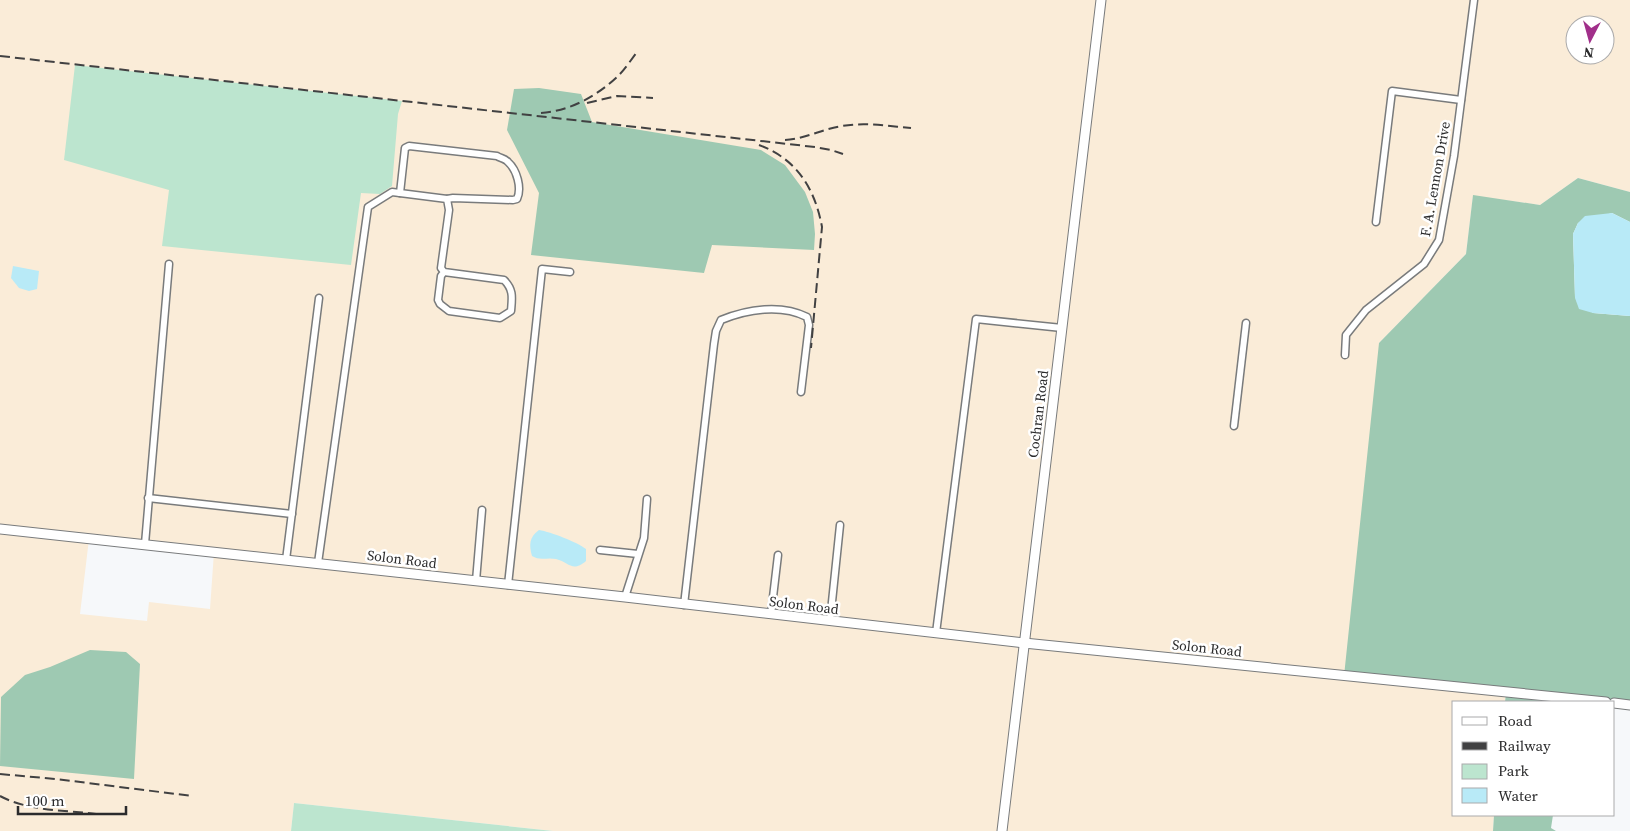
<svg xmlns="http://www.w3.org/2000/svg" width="1630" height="831" font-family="'Source Serif 4',serif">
	<rect width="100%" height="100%" fill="#f6f8fa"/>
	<!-- industrial -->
	<path fill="#faecd8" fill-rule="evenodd" d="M0 0H1630V192L1578 178 1540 205 1473 196 1466 254 1379 343 1506 692 1505 702H1454V815H1494L1493 831H553L294 803 291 831H0ZM1575 25H1605V55H1575ZM89 539 214 552 210 609 149 602 147 621 80 614Z"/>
	<!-- green -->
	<g fill="#bce5cf">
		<path d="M75 65 402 101 398 114 392 186 380 194 361 193 351 265 162 246 169 190 64 160Z"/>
		<path d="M294 803 553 831H291Z"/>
	</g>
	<!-- forest -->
	<g fill="#9ec9b2">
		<path d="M539 88 581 94 592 122 761 150 785 165 805 192 813 212 815 234 814 250 712 245 704 273 531 255 539 193 507 130 514 89Z"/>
		<path d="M1578 178 1630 192V222L1612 213 1578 223 1573 234 1575 297 1593 313 1630 316V705L1565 698V702H1505L1506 693 1344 676 1379 343 1466 254 1473 195 1540 205Z"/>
		<path d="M90 650 126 652 140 664 134 779 0 766 1 697 25 675 50 667Z"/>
		<path d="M1494 815H1553L1551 828 1556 831H1493Z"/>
	</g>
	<!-- water -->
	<g fill="#b8eaf7">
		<path d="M1612 213 1630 222V316L1593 313 1579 309 1575 298 1573 234 1578 223 1585 216Z"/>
		<path d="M13 266 39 271 37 289 29 291 19 288 11 278Z"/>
		<path d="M539 530C551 532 577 542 586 549V561C572 573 569 562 556 559 547 557 540 561 532 556 529 545 529 537 539 530Z"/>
	</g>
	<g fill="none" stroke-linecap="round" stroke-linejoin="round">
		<!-- street casing -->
		<g stroke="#797b7c" stroke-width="9">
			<g id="street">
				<path d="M400 193 405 148 409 146 497 156C500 158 506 159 508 162 517 170 522 188 517 199L513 200 453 198 447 199"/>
				<path d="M1376 222 1392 91 1461 100"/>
				<path d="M1345 355 1346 335 1366 310 1424 264 1439 240 1454 156 1474 0"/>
				<path d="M1234 426 1246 323"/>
				<path d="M148 498 292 514"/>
				<path d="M145 544 169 264"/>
				<path d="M600 550 638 554"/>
				<path d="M286 560 319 298"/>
				<path d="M318 563 368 207 392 192 447 199 449 210 441 268 444 272 504 280C514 290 512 298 511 311L500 318 449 311 440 304 438 300 441 276 444 272"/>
				<path d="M476 581 482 510"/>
				<path d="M508 585 542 269 570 272"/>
				<path d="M625 597 644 538 647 499"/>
				<path d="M684 605 714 344 716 331 721 320C748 309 781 304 807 317L809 325 801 392"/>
				<path d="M771 614 778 555"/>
				<path d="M830 621 840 525"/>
				<path d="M936 633 976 319 1062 328"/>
			</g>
		</g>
		<!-- secondary casing -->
		<g stroke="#797b7c" stroke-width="11">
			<g id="secondary">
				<path d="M0 529 625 597 1024 643 1606 702"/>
				<path d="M1614 703 1630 705"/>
				<path d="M1002 831 1101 0"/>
			</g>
		</g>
		<!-- street -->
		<use href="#street" stroke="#fff" stroke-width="6"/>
		<!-- secondary -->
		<use href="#secondary" stroke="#fff" stroke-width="9"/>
		<!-- rail -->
		<g stroke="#414142" stroke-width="2" stroke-dasharray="10 5" stroke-linecap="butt">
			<path d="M0 56 815 147 831 150 843 154"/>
			<path d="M587 103 617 96 653 98"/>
			<path d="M541 113C570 111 597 96 618 76 625 69 631 60 637 52"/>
			<path d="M785 140C805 139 822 129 842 126 865 122 888 126 911 128"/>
			<path d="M759 145C797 159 815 189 822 227L811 348"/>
			<path d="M0 774 56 779 192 796"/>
			<path d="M0 796C28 811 64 810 96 814"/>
		</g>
	</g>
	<g text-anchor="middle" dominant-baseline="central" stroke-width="5" stroke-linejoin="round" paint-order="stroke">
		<!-- street labels -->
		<g font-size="14" fill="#2b2b2c" stroke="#fff">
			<text transform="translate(1435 179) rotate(-80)">F. A. Lennon Drive</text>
			<text transform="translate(1038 414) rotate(-83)">Cochran Road</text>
			<text transform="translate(402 559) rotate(7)">Solon Road</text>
			<text transform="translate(804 605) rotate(7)">Solon Road</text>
			<text transform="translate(1207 648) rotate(6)">Solon Road</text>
		</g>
	</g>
	<!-- legend -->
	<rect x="1452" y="701" width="162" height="115" fill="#ffffff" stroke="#aaaaab"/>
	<rect x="1462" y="717" width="25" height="8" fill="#ffffff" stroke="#aaaaab"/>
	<text x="1498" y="726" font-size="15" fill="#2b2b2c">Road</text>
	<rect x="1462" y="742" width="25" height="8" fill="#414142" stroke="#aaaaab"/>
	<text x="1498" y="751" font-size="15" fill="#2b2b2c">Railway</text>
	<rect x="1462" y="764" width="25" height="15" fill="#bce5cf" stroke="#aaaaab"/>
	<text x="1498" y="776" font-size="15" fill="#2b2b2c">Park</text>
	<rect x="1462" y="788" width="25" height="15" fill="#b8eaf7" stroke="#aaaaab"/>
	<text x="1498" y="801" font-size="15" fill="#2b2b2c">Water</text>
	<!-- north arrow -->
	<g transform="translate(1590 40) rotate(186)"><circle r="24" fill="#ffffff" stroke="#aaaaab"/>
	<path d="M0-4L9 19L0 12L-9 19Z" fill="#a12f8a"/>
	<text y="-8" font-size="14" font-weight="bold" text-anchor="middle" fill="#2b2b2c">N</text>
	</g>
	<!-- scale -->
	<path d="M18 806v8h108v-8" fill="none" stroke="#2b2b2c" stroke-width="2.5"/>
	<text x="25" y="806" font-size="15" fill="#2b2b2c" stroke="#ffffff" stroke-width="4" paint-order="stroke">100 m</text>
</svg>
